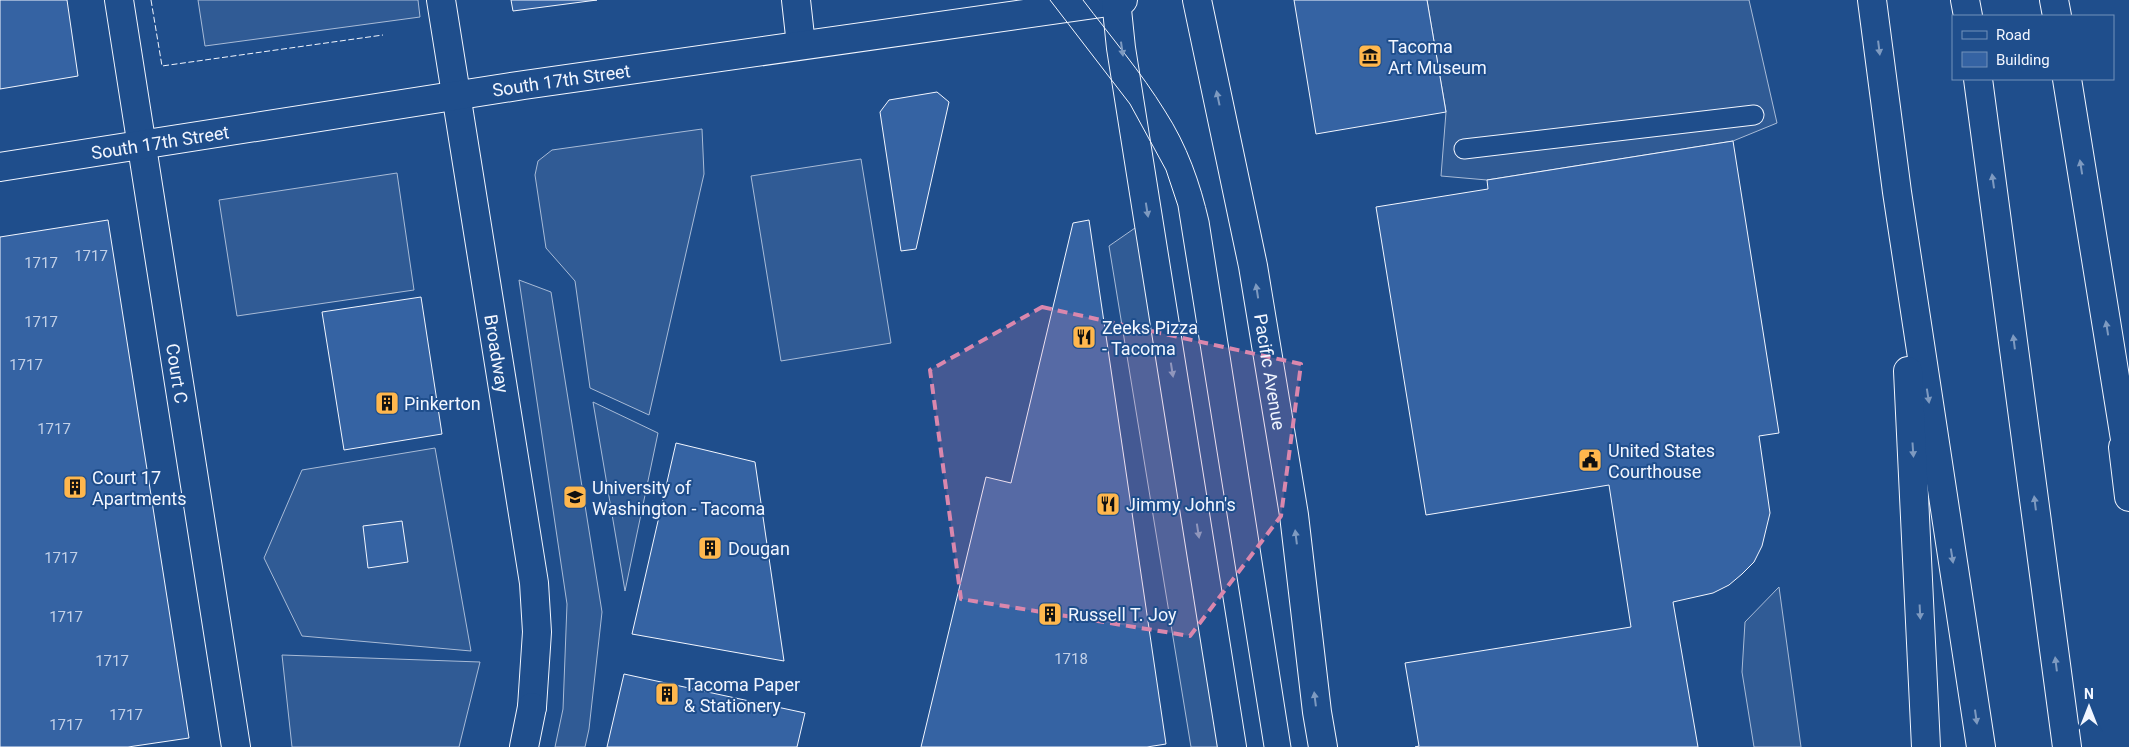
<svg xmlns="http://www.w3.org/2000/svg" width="2129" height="747" font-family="Roboto,sans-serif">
	<rect width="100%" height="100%" fill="#1f4e8c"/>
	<!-- built -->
	<g fill="#305b95" stroke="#a8bbd7">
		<path d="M198 0H418L420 17 205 46Z"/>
		<path d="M1427 0H1749L1777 123 1733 141 1487 180 1441 176 1446 112Z"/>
		<path d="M702 129 704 174 649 415 590 388 575 281 546 248 535 175 538 161 552 150Z"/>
		<path d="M861 159 891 343 781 361 751 176Z"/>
		<path d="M397 173 414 290 237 316 219 200Z"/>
		<path d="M1148 219 1232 747H1191L1109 246Z"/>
		<path d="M519 280 551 292 602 612 589 729 585 747H555L563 709 567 604Z"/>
		<path d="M593 402 658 433 625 591Z"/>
		<path d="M435 448 471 651 302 636 264 558 302 470Z"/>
		<path d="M1779 587 1801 747H1754L1742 672 1745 622Z"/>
		<path d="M282 655 480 662 459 747H292Z"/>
	</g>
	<!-- building -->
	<g fill="#3563a3" stroke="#f2f6ff">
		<path d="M0 0H67L78 76 0 89Z"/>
		<path d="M511 0H597L513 11Z"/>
		<path d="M1294 0H1427L1446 112 1316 134Z"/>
		<path d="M937 92 949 102 916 249 901 251 880 112 889 100Z"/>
		<path d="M1733 141 1779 433 1759 436 1770 513 1762 546 1754 562 1742 574 1729 585 1713 593 1673 602 1698 747H1415L1419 746 1405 663 1631 627 1609 485 1426 515 1376 207 1488 189 1487 180Z"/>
		<path d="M108 220 189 738 128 747H0V237Z"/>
		<path d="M1089 220 1166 744 1147 747H921L986 477 1011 483 1073 223Z"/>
		<path d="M421 297 442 434 344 450 322 312Z"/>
		<path d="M676 443 755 462 784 661 632 634Z"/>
		<path d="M402 521 408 562 368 568 363 526Z"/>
		<path d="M624 674 805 713 797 747H607Z"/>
	</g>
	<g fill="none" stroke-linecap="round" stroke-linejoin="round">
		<!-- lane casing -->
		<g stroke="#f2f6ff" stroke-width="21">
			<path id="lane" d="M1464 149 1754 115"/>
		</g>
		<!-- street casing -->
		<g stroke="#f2f6ff" stroke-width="30">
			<g id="street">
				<path id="s1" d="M119 0 236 747"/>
				<path id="s2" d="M441 0 534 583 537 632 532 707"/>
			</g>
		</g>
		<!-- secondary casing -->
		<g stroke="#f2f6ff" stroke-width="30">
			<g id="secondary">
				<path d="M796 0 801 45"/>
				<path id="s3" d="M0 167 524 85 1123 0"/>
				<path d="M524 747 532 707"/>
			</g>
		</g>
		<!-- primary casing -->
		<g stroke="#f2f6ff" stroke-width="30">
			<g id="primary">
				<path d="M1116 0 1121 48 1232 747"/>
				<path id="s4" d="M1197 0 1253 266 1294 515 1317 712 1323 747"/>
			</g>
		</g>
		<!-- highway casing -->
		<g stroke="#f2f6ff" stroke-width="30">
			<g id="highway">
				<path d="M1872 0 1897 192 1981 747"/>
				<path d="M1965 0 1968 16"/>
				<path d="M2054 0 2057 16"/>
				<path d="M1978 79 2067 747"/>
				<path d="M2067 79 2129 464"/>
				<path d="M1908 371 1926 747"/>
				<path d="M2123 447 2129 497"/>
			</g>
		</g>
		<!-- lane -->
		<use href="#lane" stroke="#1f4e8c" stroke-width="19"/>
		<!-- street -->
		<use href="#street" stroke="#1f4e8c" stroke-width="28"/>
		<!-- secondary -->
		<use href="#secondary" stroke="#1f4e8c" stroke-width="28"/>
		<!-- primary -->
		<use href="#primary" stroke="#1f4e8c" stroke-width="28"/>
		<!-- highway -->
		<use href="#highway" stroke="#1f4e8c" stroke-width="28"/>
		<!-- tram -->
		<g stroke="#f2f6ff" stroke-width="1">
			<path d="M1050 0 1130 104 1166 170 1178 206 1264 747"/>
			<path d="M1083 0C1111 37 1141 72 1165 111 1187 145 1200 182 1209 221L1291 747"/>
		</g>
		<!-- fence -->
		<path stroke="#f2f6ff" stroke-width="1" stroke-dasharray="6 2.5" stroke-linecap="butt" d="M151 0 162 66 383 35"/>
	</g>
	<!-- one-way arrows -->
	<defs><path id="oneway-solid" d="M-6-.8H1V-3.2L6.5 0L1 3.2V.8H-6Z" transform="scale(1.25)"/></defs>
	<g fill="#7e9ac0">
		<use href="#oneway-solid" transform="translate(1879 48) rotate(83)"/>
		<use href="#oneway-solid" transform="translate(1122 49) rotate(82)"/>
		<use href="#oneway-solid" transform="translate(1218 98) rotate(-102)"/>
		<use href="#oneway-solid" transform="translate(2081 167) rotate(-99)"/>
		<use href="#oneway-solid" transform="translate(1993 181) rotate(-98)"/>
		<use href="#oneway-solid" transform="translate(1147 210) rotate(81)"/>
		<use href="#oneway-solid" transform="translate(1257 291) rotate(-99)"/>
		<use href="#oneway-solid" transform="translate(2107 328) rotate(-99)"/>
		<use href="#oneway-solid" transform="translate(2014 342) rotate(-97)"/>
		<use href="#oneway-solid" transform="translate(1172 370) rotate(81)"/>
		<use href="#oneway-solid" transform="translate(1928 396) rotate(81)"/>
		<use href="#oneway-solid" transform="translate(1913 450) rotate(86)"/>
		<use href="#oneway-solid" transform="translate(2035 503) rotate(-97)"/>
		<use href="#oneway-solid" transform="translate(1198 531) rotate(81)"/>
		<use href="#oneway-solid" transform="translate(1296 537) rotate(-97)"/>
		<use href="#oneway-solid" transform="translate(1952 556) rotate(81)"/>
		<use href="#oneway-solid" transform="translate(1920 612) rotate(87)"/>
		<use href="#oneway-solid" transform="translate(2056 664) rotate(-97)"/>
		<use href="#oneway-solid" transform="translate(1315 699) rotate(-97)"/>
		<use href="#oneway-solid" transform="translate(1976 717) rotate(82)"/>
	</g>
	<!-- marked area -->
	<path fill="#da87ad" fill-opacity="0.2" stroke="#da87ad" stroke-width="4" stroke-dasharray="10 6" stroke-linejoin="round" d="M1042 307 1301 364 1281 516 1190 636 961 599 930 370Z"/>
	<!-- icons -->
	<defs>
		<g id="museum-square" transform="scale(1.25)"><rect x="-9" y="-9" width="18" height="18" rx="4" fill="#ffb74d" stroke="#1f4e8c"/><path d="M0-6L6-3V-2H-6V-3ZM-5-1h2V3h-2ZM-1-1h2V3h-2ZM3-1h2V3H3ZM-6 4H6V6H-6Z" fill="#111"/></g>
		<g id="restaurant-square" transform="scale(1.25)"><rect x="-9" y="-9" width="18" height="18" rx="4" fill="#ffb74d" stroke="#1f4e8c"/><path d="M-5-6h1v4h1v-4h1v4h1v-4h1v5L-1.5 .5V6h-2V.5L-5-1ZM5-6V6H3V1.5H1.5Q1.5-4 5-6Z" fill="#111"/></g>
		<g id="building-square" transform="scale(1.25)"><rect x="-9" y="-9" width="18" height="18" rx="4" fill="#ffb74d" stroke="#1f4e8c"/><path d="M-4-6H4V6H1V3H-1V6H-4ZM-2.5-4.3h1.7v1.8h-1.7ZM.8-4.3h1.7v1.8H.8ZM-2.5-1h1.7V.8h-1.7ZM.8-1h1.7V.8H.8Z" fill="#111"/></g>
		<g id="civic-square" transform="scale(1.25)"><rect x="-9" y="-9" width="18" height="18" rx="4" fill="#ffb74d" stroke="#1f4e8c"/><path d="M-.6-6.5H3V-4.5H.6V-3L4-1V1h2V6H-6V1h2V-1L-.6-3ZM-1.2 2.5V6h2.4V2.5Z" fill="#111"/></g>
		<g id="university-square" transform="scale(1.25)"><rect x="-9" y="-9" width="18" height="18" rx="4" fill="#ffb74d" stroke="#1f4e8c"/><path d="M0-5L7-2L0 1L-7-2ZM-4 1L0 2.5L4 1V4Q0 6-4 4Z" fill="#111"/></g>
	</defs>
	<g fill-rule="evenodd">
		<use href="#museum-square" x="1370" y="56"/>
		<use href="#restaurant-square" x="1084" y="337"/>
		<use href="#building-square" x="387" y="403"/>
		<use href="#civic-square" x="1590" y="460"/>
		<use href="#building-square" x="75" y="487"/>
		<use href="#university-square" x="575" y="497"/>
		<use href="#restaurant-square" x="1108" y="504"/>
		<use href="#building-square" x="710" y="548"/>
		<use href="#building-square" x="1050" y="614"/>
		<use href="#building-square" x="667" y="694"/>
	</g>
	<g text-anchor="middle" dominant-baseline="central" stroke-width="4" stroke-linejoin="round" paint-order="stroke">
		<!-- number labels -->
		<g font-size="15" fill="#c3d1e8">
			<text x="91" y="256">1717</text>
			<text x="41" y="263">1717</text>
			<text x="41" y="322">1717</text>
			<text x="26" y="365">1717</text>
			<text x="54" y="429">1717</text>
			<text x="61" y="558">1717</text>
			<text x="66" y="617">1717</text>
			<text x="1071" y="659">1718</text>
			<text x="112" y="661">1717</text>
			<text x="126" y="715">1717</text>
			<text x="66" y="725">1717</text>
		</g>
		<!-- poi labels -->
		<g font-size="18" fill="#f2f6ff" stroke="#1f4e8c" text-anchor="start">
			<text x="1388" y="46">Tacoma<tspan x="1388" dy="21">Art Museum</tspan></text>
			<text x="1102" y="327">Zeeks Pizza<tspan x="1102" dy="21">- Tacoma</tspan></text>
			<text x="404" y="403">Pinkerton</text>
			<text x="1608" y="450">United States<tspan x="1608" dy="21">Courthouse</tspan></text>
			<text x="92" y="477">Court 17<tspan x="92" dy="21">Apartments</tspan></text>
			<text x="592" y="487">University of<tspan x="592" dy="21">Washington - Tacoma</tspan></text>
			<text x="1126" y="504">Jimmy John's</text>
			<text x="728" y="548">Dougan</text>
			<text x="1068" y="614">Russell T. Joy</text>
			<text x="684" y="684">Tacoma Paper<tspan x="684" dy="21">&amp; Stationery</tspan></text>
		</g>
		<!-- street labels -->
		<g font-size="18" fill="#f2f6ff" stroke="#1f4e8c">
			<text stroke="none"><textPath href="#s3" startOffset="568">South 17th Street</textPath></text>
			<text stroke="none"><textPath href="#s3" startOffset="162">South 17th Street</textPath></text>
			<text stroke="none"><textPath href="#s2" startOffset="358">Broadway</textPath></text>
			<text stroke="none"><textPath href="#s4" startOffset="379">Pacific Avenue</textPath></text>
			<text stroke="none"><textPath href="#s1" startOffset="378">Court C</textPath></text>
		</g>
	</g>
	<!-- legend -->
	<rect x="1952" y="15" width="162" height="65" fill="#1f4e8c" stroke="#7391ba"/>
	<rect x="1962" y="31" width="25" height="8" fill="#1f4e8c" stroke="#7391ba"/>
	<text x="1996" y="40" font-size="15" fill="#f2f6ff">Road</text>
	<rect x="1962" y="52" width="25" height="15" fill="#3563a3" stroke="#7391ba"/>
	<text x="1996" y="65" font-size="15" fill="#f2f6ff">Building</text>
	<!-- north arrow -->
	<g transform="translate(2089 707)" stroke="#1f4e8c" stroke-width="4" paint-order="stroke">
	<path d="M0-4L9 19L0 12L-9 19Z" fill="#f2f6ff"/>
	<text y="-8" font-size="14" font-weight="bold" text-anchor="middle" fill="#f2f6ff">N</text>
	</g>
</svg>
